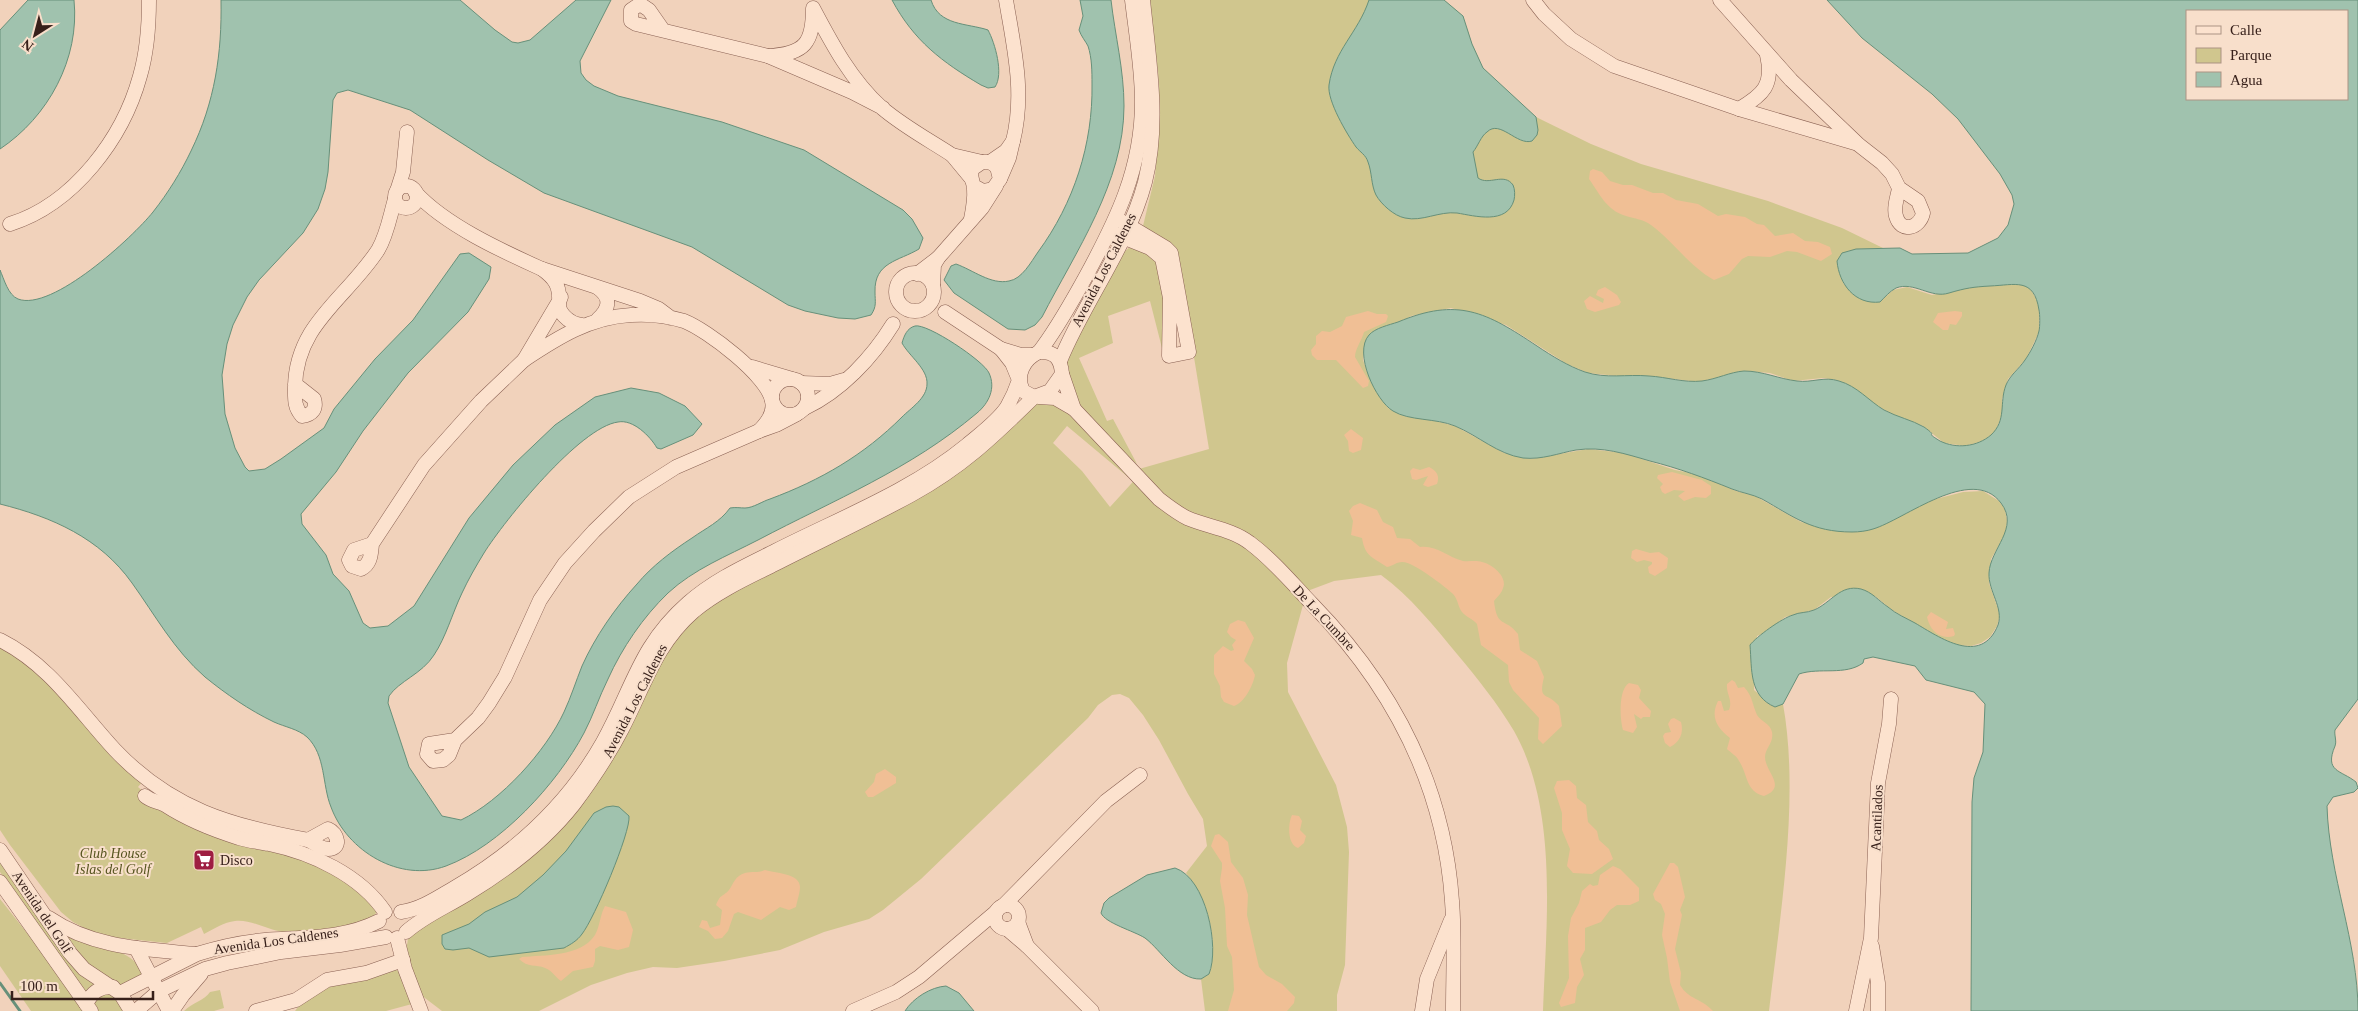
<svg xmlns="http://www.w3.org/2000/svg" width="2358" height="1011" font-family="'Times New Roman',serif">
	<rect width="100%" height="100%" fill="#f1d2bb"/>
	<!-- green -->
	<g fill="#d0c68e">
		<path d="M1148 0H1444L1463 16 1472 44 1483 68 1536 117 1591 144 1641 164 1768 201 1842 228 1883 248 1848 251 1843 283 1855 296 1880 302 1893 290 1907 287 1932 295 1978 285 2019 283 2030 288 2039 304V332L2026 359 2008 379 2002 399 2004 411 1995 432 1983 441 1965 446 1944 443 1923 426 1894 415 1877 406 1847 384 1836 380 1823 378 1793 381 1770 373 1747 371 1698 382 1650 376H1617L1588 373 1567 364 1506 325 1451 308 1411 316 1364 346 1363 360 1372 384 1388 408 1404 416 1432 420 1455 426 1504 453 1531 459 1588 449 1624 453 1675 470 1696 474 1736 491 1755 496 1801 522 1846 532H1856L1892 520 1928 501 1963 492 1983 491 1999 501 2005 509 2007 521 2006 533 1991 559 1989 583 2000 615 1997 626 1990 637 1981 643 1971 646 1955 645 1941 640 1892 610 1875 596 1831 597 1814 610 1785 617 1767 632 1757 636 1754 690 1774 707 1783 704C1800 798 1780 916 1769 1011H1543C1546 923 1559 811 1514 731 1498 704 1477 678 1457 654 1434 626 1410 596 1381 575L1334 581 1310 590 1303 605 1287 663 1288 692 1336 785 1347 827 1349 852 1345 965 1337 995V1011H1205L1201 979 1209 974C1219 938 1208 902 1186 873L1207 846 1203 819 1188 794 1159 740 1143 715 1129 698 1120 694 1112 695 1098 705 1088 718 921 879 883 910 869 919 824 932 780 950 724 961 677 968 653 967 627 973 591 985 539 1011H442L421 995 406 951 408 939 411 933 504 876 664 653 693 620 709 607 1036 404 1043 403 1063 406 1131 474 1128 477 1067 426 1053 443 1082 471 1110 507 1141 473 1139 469 1209 449 1177 253 1143 226 1155 176 1160 110 1158 71Z"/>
		<path d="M1132 246 1154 254 1165 297 1163 352 1150 301 1108 316 1113 343 1079 358 1107 421 1113 419 1137 464C1108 438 1053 394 1070 350 1077 331 1089 313 1098 295 1104 283 1120 251 1132 246Z"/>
		<path d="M0 644 44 675 144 780 138 787 160 806 285 851 344 876 377 911C372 927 300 935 283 932 268 930 251 919 235 921 224 922 214 929 204 934L201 927 167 943 110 937 92 932 73 922 61 912 10 845 0 830Z"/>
		<path d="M0 860 96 984 85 992 0 872Z"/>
		<path d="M0 899 54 967 84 1011H31L0 966Z"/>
		<path d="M66 935C89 942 134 949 144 974L125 985 119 984 88 965Z"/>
		<path d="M396 970 399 971 412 1004 386 1011H295C313 985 365 972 396 970Z"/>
		<path d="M104 990 117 996 125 1011H97L93 1002Z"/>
		<path d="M220 990 224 1008 214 1011H184C192 1003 205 1000 210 992Z"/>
	</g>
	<!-- sand -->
	<g fill="#f0bf95">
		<path d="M1593 169 1602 172 1610 181 1623 185H1632L1653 193H1663L1676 200 1698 204 1718 216 1726 214 1745 217 1757 224 1764 225 1775 236 1793 233 1805 241 1818 242 1830 247 1832 254 1821 261 1797 252 1787 251 1770 257 1748 256 1742 259 1729 274 1714 280C1689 266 1674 242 1651 225 1643 219 1635 219 1626 216 1606 210 1600 194 1589 179L1590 171Z"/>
		<path d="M1605 287 1617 295 1621 302 1619 305 1595 312 1587 309 1584 301 1590 296 1603 303 1604 299 1596 295 1598 290Z"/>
		<path d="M1368 311 1377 314H1386L1388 316 1386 322 1364 332C1362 340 1355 349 1355 357L1369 381 1368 386 1363 388 1336 360H1317L1312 355 1311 350 1316 344V336L1322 331 1330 332 1342 326 1346 317Z"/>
		<path d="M1955 311 1962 312V316L1956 325 1950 324 1948 330H1943L1933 322 1938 313Z"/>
		<path d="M1351 429 1363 438 1361 450 1353 453 1349 451 1348 441 1344 435Z"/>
		<path d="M1429 467C1437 471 1440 476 1437 484L1428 487 1423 485 1428 476 1416 480 1412 479 1410 471 1413 468 1420 470Z"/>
		<path d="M1672 472 1702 480 1711 486V494L1706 498 1695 497 1684 501 1678 496 1685 491 1674 490 1665 494 1662 492 1660 487 1663 484 1657 478 1658 475Z"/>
		<path d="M1360 503 1377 510 1383 522 1393 527 1397 538 1410 539 1420 547C1437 545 1447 557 1463 561 1469 562 1476 560 1482 562 1492 564 1508 577 1503 588 1502 593 1497 597 1494 601 1497 629 1505 617 1518 634L1520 650 1537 661 1544 677C1538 702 1547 691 1559 706L1562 726 1543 744 1538 739 1539 718 1513 690 1509 682 1508 665 1481 645 1477 624C1473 619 1466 617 1462 612 1458 607 1458 599 1453 594 1446 587 1412 561 1402 562 1396 562 1393 566 1387 567 1373 557 1365 557 1362 538L1351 535 1353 521 1349 511 1353 506Z"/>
		<path d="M1636 549 1650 553 1659 552 1668 558 1667 568 1655 576 1649 573 1648 567 1652 564V562L1644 560 1637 562 1631 558 1632 551Z"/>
		<path d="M1931 612 1948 622 1946 629 1953 628 1955 634 1954 636C1939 640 1930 630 1927 617Z"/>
		<path d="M1238 620 1245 622 1254 638 1244 661 1252 669 1255 675C1253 686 1244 703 1234 706L1224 702 1221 697 1220 686 1214 674V655L1223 646 1231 651 1234 650 1232 645 1236 640 1231 637 1227 632 1230 624Z"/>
		<path d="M1732 680 1735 682 1738 688 1744 687C1753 697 1752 704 1757 715 1761 722 1770 723 1772 732 1774 743 1765 748 1765 757 1765 772 1788 787 1764 796 1745 791 1748 774 1739 761 1737 756 1731 753 1727 749L1730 738C1717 728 1710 717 1718 701H1721L1724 711 1729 710C1733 700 1726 694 1727 684Z"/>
		<path d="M1629 683 1638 685 1641 690 1639 698 1651 711 1650 717H1643L1641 719 1634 714 1637 727 1633 733 1623 730C1620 719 1618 690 1629 683Z"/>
		<path d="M1674 718 1681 722C1684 733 1680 742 1670 747L1665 743 1663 736 1665 733 1671 732 1668 724 1671 719Z"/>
		<path d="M885 769 896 777V783L873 797H868L865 792 874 782 876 774Z"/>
		<path d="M1569 780 1576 786 1577 798 1586 805 1588 822 1597 831 1599 840 1609 849 1613 859 1592 874 1573 873 1567 866 1570 849 1562 830V813L1554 788 1557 781Z"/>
		<path d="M1292 815 1299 816 1302 821 1300 830 1306 836 1304 843 1298 848C1287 844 1288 823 1292 815Z"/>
		<path d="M1219 834 1228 842 1231 862 1243 878 1248 895 1247 915 1259 967 1266 975 1282 984 1295 997 1294 1003 1287 1011H1228L1234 990 1232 957 1227 946 1225 908 1220 881 1222 868V863L1211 846 1215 835Z"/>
		<path d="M1670 863H1674L1678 867 1685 897 1680 910 1682 915 1675 949 1681 973 1680 985C1689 1000 1701 998 1713 1011H1680L1670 982 1667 958 1662 935 1665 914 1661 904 1655 900 1653 894Z"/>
		<path d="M1613 866 1620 869 1639 888V901L1630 905H1617L1610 910 1601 922 1585 928V950L1580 959 1584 975 1577 987 1575 1003 1561 1007 1559 1003 1569 978 1568 936 1571 918 1579 903 1582 891 1590 884 1593 886 1598 885 1600 875Z"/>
		<path d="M765 870C774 873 800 873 800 887 800 893 797 901 796 907L789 910 780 907 761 920 738 912 734 914 728 931 722 938 715 939 708 931 699 927 702 920 707 921 710 928 720 925 722 910 716 905C721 893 723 897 729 890 734 883 735 876 745 873 752 871 758 873 765 870Z"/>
		<path d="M605 906 626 912 633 930 629 947 618 950 600 946 595 949V961L593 967 573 971 561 981C555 977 553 971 545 968 536 964 528 968 519 959L522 957C543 955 581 957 595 935 600 926 600 915 605 906Z"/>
	</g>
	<!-- water -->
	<g fill="#a0c2ae" stroke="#67907a" fill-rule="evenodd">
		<path d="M28 0H74C80 59 48 117 0 149V30Z"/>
		<path d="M221 0H460L495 30 512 42 518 43 530 40 576 0H611L580 61 581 73 586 80 594 86 618 96 722 122 804 150 903 210 912 219 923 238 919 249C899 261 874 262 875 292 875 302 877 306 871 315L855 319 838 318 805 311 788 305 692 247 544 193 488 160 410 110 348 90 337 93 333 100 328 172 325 189 318 209 303 233 259 280 247 297 233 325 227 344 222 375 225 414 235 448 245 467 249 471 265 469 281 459 324 428 334 409 375 359 413 320 460 254 469 253 491 267 489 279 468 312 408 373 363 431 336 472 301 514 302 524 326 555 333 574 349 591 363 623 370 628 388 626 414 606 469 518 513 465 555 425 595 397 631 388 659 393 685 406 702 424 693 435 661 449 657 448C650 436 633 419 618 422 580 427 504 521 484 553 476 566 468 580 462 593 452 614 446 637 434 655 422 674 399 681 389 696L388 703 409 767 442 816 461 820C501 801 546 751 564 712 571 697 576 681 582 666 595 637 615 608 637 584 652 566 672 551 692 538 706 528 720 522 730 508 736 507 740 508 745 508 753 508 763 501 770 499 821 480 864 455 902 417 911 408 927 398 927 384 928 369 909 356 902 343 904 336 907 328 915 326 927 323 984 361 989 373 996 388 989 403 977 413 911 469 834 500 758 540 727 556 694 569 668 593 643 617 622 648 608 679 599 697 593 716 584 733 557 784 500 846 446 866 400 883 347 851 331 807 322 785 326 755 307 737 298 729 285 727 274 722 249 710 226 694 205 677 174 650 155 615 132 583 100 538 52 517 0 504V270C4 279 8 295 18 299 52 312 133 237 153 212 168 193 181 172 191 151 215 102 222 53 221 0Z"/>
		<path d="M892 0H931C939 26 967 23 988 30 995 43 1004 74 995 87L988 88 981 85C942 62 914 41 892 0Z"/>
		<path d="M1080 0H1111C1115 35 1124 70 1124 106 1124 182 1076 251 1042 317L1035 325 1025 330 1008 329 954 293 944 280 951 266 956 264C973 270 991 285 1009 281 1022 279 1031 262 1038 252 1074 203 1093 144 1092 84 1092 72 1092 58 1088 46 1086 42 1081 36 1079 30L1083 16Z"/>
		<path d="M1369 0H1444L1463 16 1472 44 1483 68 1536 117 1538 130 1537 135 1532 141C1517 146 1500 119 1487 132 1481 136 1478 146 1473 152L1478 178C1489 186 1504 172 1513 185 1515 189 1515 196 1514 200 1507 225 1475 216 1457 213 1439 211 1422 222 1405 218 1394 216 1381 204 1376 195 1371 185 1372 172 1368 162 1366 155 1360 152 1356 147 1347 134 1327 101 1329 85 1334 50 1358 33 1369 0Z"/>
		<path d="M1827 0H2358V699L2335 730C2334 735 2337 741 2335 746 2324 772 2341 770 2356 782L2358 788 2354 792 2333 797 2327 806C2329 876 2358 942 2358 1011H1971L1972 802 1974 778 1983 752 1985 704 1974 692 1926 680 1915 666 1873 657 1864 659 1863 663C1845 676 1820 667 1799 674L1783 704 1775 707C1749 696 1752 670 1750 645 1756 637 1782 618 1793 615 1799 612 1807 613 1814 610 1831 603 1840 584 1861 589 1872 592 1879 601 1888 607 1896 614 1906 618 1915 623 1939 637 1981 667 1998 625 2004 608 1988 591 1989 573 1990 549 2020 528 2001 503 1972 464 1904 520 1873 529 1867 531 1859 532 1852 532 1812 532 1794 517 1762 499 1752 494 1742 493 1732 489 1705 478 1678 468 1650 461 1626 454 1602 446 1576 450 1559 453 1542 460 1523 458 1497 454 1479 436 1455 426 1436 418 1409 421 1393 411 1376 401 1353 353 1369 335 1375 328 1389 325 1398 322 1458 297 1486 312 1537 346 1552 356 1568 366 1585 372 1606 379 1627 374 1649 376 1667 377 1684 383 1702 381 1717 379 1730 372 1744 371 1763 371 1779 379 1797 381 1812 383 1824 376 1839 381 1857 386 1869 401 1884 410 1897 417 1912 420 1924 427 1941 439 1922 430 1940 441 1956 449 1977 447 1991 435 2007 420 1999 403 2006 385 2010 375 2019 369 2025 360 2030 353 2037 340 2039 331 2040 327 2040 314 2039 310 2034 277 2015 285 1990 286 1973 287 1966 288 1949 293 1931 299 1914 281 1896 288 1890 291 1885 297 1880 302 1855 305 1839 284 1837 261L1842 253 1856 249 1900 248 1912 254 1968 253 1998 238 2008 225 2014 204 2012 195 2000 174 1958 119 1932 94 1862 38ZM2187 11H2347V99H2187Z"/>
		<path d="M613 806 619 807 629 816C631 832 594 919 582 934 577 941 571 944 564 948L489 957 469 948 453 950 445 949 442 944V935L469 924 485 912 517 897 543 875 566 851 594 813 606 807Z"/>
		<path d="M1175 868C1206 878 1220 947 1209 974L1201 979C1178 980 1161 950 1145 938 1134 931 1105 923 1101 913L1104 903 1109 898 1147 875Z"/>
		<path d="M946 986 959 993 974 1011H905C913 998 931 987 946 986Z"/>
	</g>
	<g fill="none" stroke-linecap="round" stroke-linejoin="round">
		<!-- stream -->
		<path stroke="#67907a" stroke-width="3" d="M0 983 20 1011"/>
		<!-- minor casing -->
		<g stroke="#8a6153" stroke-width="15">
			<g id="minor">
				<path d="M1006 0C1014 48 1025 93 1013 141"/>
				<path d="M1533 0 1544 14 1571 39 1614 66 1739 109 1855 143"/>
				<path d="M1720 0 1791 80 1859 145 1882 163 1892 174 1899 188 1918 201 1923 213C1920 228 1901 234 1896 216 1893 207 1898 196 1899 188"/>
				<path d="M663 30 649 10 640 4 631 10V21L636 24 768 56"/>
				<path d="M883 108 852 92 768 56C805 54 813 43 813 8 832 44 851 80 882 108 903 126 929 140 952 155"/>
				<path d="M1739 109C1763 95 1774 85 1767 55"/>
				<path d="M990 162 1006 151 1013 141 1009 158 1000 179"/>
				<path d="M971 178 952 155 982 162"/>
				<circle cx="406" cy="197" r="11"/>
				<path d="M397 191 403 172 407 132"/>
				<path d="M415 192C445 225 502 251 542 269"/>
				<path d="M971 219C973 209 975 199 974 189 974 181 969 178 972 169L982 162H990L997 167 1000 179 993 189 983 191 974 186"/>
				<path d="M10 224C74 204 123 138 140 76 147 52 149 25 149 0"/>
				<path d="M1115 234 1150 248 1162 258 1170 298 1169 356 1189 352 1171 253 1166 248 1121 221"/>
				<path d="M938 258 982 208 996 186"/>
				<circle cx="915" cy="292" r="19"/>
				<path d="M917 274 938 258 934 265 933 285"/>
				<path d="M561 297C553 311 570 324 582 325"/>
				<path d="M945 312 1001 349"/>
				<path d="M671 318 659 309 640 301 542 269C554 278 560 285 559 301L524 360C557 338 590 317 631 315 647 314 668 316 684 321 707 330 768 376 772 401 775 413 767 423 759 431L776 425 797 414"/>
				<path d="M598 319C609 309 612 298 598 288"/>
				<path d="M1039 352C1057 329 1071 303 1085 278 1116 221 1142 169 1142 102 1142 68 1136 34 1132 0"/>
				<path d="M1039 352C1055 351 1061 359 1062 374L1050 391 1034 397 1023 391C1015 375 1024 359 1039 352Z"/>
				<path d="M1060 361C1085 300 1128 246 1145 182 1160 123 1149 60 1143 0"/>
				<path d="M752 367 792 379"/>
				<circle cx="790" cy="397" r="18"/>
				<path d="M801 383 830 384 844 380"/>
				<path d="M295 384 314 399C317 409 312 415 302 416 294 407 295 399 295 387 296 324 346 299 378 250 387 235 390 216 395 199"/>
				<path d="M1039 397 1055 398 1074 409 1062 374"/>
				<path d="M805 408C841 391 872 358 893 324"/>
				<path d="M1074 409 1159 499C1168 506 1177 513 1187 518 1208 527 1232 529 1250 543 1273 560 1292 583 1312 604 1393 687 1444 785 1452 901 1455 938 1453 975 1453 1011"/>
				<path d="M372 544 354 550 349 560 352 566 361 569C371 564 371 554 372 544L424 465 481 401 524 360"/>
				<path d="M0 640C50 665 78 710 115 750 171 809 231 826 308 840"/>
				<path d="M455 740 429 744 427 754 433 761 443 760 449 755 455 740 478 718 489 703 505 677 540 600 565 563 594 531 629 497 676 467 759 431"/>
				<path d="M145 796C152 802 158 801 165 805 188 820 213 830 239 838 248 841 259 842 269 844 312 853 360 875 385 912"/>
				<path d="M328 829C338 833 342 849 328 849 321 849 314 843 308 840Z"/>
				<path d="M0 850 70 953 84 969 120 993 131 1011"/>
				<path d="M0 882 91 1011"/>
				<circle cx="1007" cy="917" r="12"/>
				<path d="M1003 906 1106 801 1140 775"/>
				<path d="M401 912C421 909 437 898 454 888 516 852 568 804 603 742 633 688 639 646 688 603 714 580 745 566 775 551 840 518 911 491 967 445 981 433 997 422 1007 407 1012 398 1016 389 1019 380L1012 363 1001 349 1021 355H1033"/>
				<path d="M49 918C93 948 144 949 196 954"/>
				<path d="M1007 929 1027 946 1018 922"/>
				<path d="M406 932C424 916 446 907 467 894 507 870 545 841 574 804 592 780 608 756 622 729 645 685 655 645 694 611 718 591 747 578 775 564 820 541 867 519 911 495 962 467 993 437 1034 397"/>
				<path d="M397 938 405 969 421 1011"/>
				<path d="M1027 946 1092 1011"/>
				<path d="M1872 946 1878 983V1011"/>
				<path d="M136 948 169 1011"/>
				<path d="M120 993 197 954C219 947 242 942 265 940 304 937 344 939 379 921"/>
				<path d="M86 1004C92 992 100 986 113 987"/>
				<path d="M136 1011 159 991 205 969 227 963 281 952 340 945 386 937"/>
				<path d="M172 1011 183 995 201 974"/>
				<path d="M256 1011 296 1000 327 980 366 973 403 960"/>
				<path d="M853 1011 896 992 919 977 997 911"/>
				<path d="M1422 1011 1427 979 1451 920"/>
				<path d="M1856 1011 1871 938 1878 783 1889 724 1891 699"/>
			</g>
		</g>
		<!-- minor -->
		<use href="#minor" stroke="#fce2ce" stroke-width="14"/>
	</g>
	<!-- icons -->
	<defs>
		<g id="supermarket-square" transform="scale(1.125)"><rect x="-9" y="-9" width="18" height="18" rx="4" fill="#9e1e42" stroke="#f8dfcb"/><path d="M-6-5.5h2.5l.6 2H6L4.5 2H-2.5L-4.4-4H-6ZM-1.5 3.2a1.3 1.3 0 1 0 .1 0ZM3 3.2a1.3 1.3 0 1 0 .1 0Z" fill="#fff"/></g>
	</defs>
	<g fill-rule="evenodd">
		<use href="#supermarket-square" x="204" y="860"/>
	</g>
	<g text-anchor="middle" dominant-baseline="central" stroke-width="4" stroke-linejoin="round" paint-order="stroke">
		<!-- street labels -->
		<g font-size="14" fill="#37201a" stroke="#f8dfcb">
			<text transform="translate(1104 270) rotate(-63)">Avenida Los Caldenes</text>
			<text transform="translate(1324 618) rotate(47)">De La Cumbre</text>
			<text transform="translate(635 701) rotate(-63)">Avenida Los Caldenes</text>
			<text transform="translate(1877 818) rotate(-88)">Acantilados</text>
			<text transform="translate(42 912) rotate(56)">Avenida del Golf</text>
			<text transform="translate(276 941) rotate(-8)">Avenida Los Caldenes</text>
		</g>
		<!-- park labels -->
		<g font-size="14" font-style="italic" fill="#56541f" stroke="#f8dfcb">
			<text x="113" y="853">Club House<tspan x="113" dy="16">Islas del Golf</tspan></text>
		</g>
		<!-- poi labels -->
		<g font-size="14" fill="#37201a" stroke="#f8dfcb" text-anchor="start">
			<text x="220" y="860">Disco</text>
		</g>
	</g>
	<!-- legend -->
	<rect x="2186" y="10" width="162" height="90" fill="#f8dfcb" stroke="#ab9384"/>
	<rect x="2196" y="26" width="25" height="8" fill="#fce2ce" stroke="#ab9384"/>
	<text x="2230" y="35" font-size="15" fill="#37201a">Calle</text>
	<rect x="2196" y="48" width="25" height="15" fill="#d0c68e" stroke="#ab9384"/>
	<text x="2230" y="60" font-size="15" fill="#37201a">Parque</text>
	<rect x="2196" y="72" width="25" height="15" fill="#a0c2ae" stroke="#ab9384"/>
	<text x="2230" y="85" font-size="15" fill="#37201a">Agua</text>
	<!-- north arrow -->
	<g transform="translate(35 35) rotate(216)" stroke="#f8dfcb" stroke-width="4" paint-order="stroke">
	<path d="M0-4L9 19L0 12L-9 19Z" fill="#37201a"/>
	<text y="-8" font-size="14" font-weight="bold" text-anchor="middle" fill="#37201a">N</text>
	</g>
	<!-- scale -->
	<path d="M12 991v8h141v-8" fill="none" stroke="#37201a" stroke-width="2.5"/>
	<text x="20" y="991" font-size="15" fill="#37201a" stroke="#f8dfcb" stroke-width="4" paint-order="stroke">100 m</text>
</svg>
